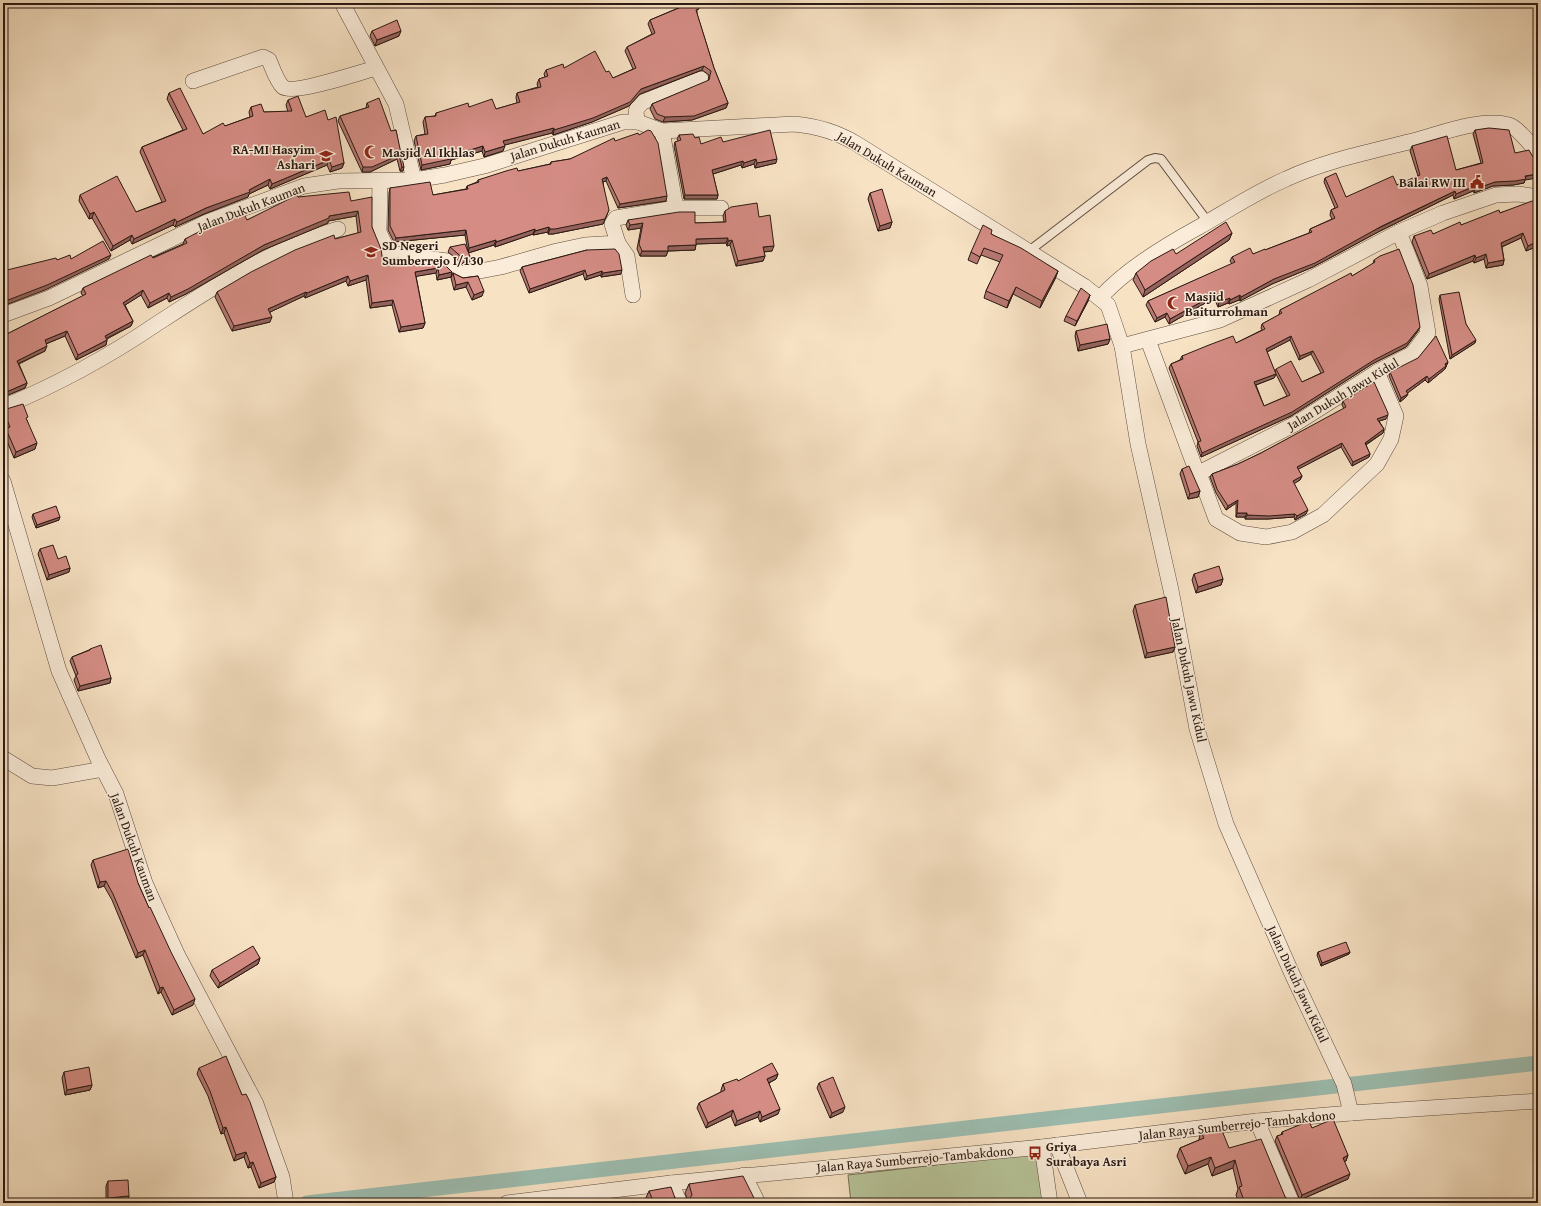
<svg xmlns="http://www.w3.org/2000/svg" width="1541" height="1206" font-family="'Gentium Book Plus',serif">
	<rect width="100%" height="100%" fill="#f7e2c4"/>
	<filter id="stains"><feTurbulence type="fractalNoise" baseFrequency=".005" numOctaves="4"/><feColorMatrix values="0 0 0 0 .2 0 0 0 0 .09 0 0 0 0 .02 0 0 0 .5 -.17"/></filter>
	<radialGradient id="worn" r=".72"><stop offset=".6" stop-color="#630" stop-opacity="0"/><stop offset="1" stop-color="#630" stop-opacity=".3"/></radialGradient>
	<!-- green -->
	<path fill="#b7c499" stroke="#716f56" d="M1040 1153 1046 1203H851L848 1175Z"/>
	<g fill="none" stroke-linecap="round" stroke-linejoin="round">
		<!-- canal -->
		<path stroke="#9dbeb1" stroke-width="15" d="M307 1203 1538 1063"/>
		<!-- lane casing -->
		<g stroke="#5e4c3f" stroke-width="10">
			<path id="lane" d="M1029 251 1148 160 1155 158 1161 159 1208 222"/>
		</g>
		<!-- street casing -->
		<g stroke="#5e4c3f" stroke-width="16">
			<g id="street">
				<path d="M342 3 396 104 414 180"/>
				<path d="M193 81 263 57 269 60C272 67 277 82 283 87 293 95 361 72 376 68"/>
				<path d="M638 122C635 112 635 109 643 102L701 79"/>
				<path d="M380 181 379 232 389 253 447 261 458 272 464 274 501 267 557 251 585 245 618 243 612 224 616 218 676 208 662 131"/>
				<path d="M676 208H721"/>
				<path d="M618 243 627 256 633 295"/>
				<path d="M1101 297C1126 269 1166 245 1199 227 1227 211 1256 192 1286 179 1329 159 1375 151 1420 139 1445 132 1482 118 1509 125 1517 127 1531 145 1537 152L1538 155"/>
				<path d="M3 315 49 298 207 222 304 186 338 181 414 180 445 175 484 166 623 122H638L662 131 794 124C818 126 837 132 857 144L1084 286 1108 305 1122 346 1138 444 1171 590 1197 729 1226 824 1293 976 1344 1084 1351 1113"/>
				<path d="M1148 340 1196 470 1199 473 1216 519 1240 533 1266 537 1292 532 1323 515 1377 464 1391 439 1396 416 1377 372"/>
				<path d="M1122 346 1220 320 1308 280 1399 232 1443 213 1496 195 1518 194 1538 197"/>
				<path d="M3 407C56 385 111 355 158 323 218 284 269 250 338 229"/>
				<path d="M1199 473 1295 424 1377 372 1412 354 1428 333 1420 286 1399 232"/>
				<path d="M3 481 59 671 98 759 116 794 145 883 177 954 256 1104 282 1177 286 1203"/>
				<path d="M3 758 32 776 52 778 103 769"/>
				<path d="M1257 1121 1292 1203"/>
				<path d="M1057 1145 1080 1203"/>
				<path d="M1042 1147 1050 1203"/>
				<path d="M744 1175 758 1203"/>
				<path d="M671 1183 680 1203"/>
				<path d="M507 1203 671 1183 1042 1147 1257 1121 1351 1113 1538 1101"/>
			</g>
		</g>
		<!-- lane -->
		<use href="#lane" stroke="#faecd9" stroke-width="8"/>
		<!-- street -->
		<use href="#street" stroke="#faecd9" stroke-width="15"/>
	</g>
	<!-- wall -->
	<g fill="#b67872" stroke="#2b1a13" fill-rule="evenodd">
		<path d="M682 3H697V14L714 68 728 103 726 108 692 120 663 122 655 119 650 109 652 104 708 81 709 75 702 70 640 94 629 106 592 122 553 135 552 133 504 145 503 151 484 157 482 151 451 160 450 164 421 170 414 141 416 136 425 134 423 122 425 117 435 116 436 113 469 107 496 109 517 103 516 97 517 93 538 87 537 84 539 79 545 77 544 74 546 70 564 68 606 72 613 78 633 69 625 51 627 47 652 34 648 24 650 20 683 6Z"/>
		<path d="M372 31 399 36 375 46 370 36Z"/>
		<path d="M169 93 203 134 250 117 249 112 251 107 264 112H288L286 105 288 100 306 117 328 120 344 163 342 168 330 172 327 165 270 189 268 185 249 194 248 197 204 214 175 227 173 225 132 244 130 240 111 251 92 218 89 219 79 201 80 195 136 212 162 202 140 152 142 147 183 130 167 99Z"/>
		<path d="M367 103 391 131 396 130 403 171H400L397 159 370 172H362L338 121 340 116 366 108Z"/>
		<path d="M1475 130 1515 153 1525 180 1524 183 1513 185 1493 186 1474 193 1473 191 1454 199 1453 195 1380 231 1313 267 1272 284 1240 301 1239 300 1229 304 1228 303 1218 307 1214 298 1169 324 1165 317 1155 322 1146 305 1148 301 1232 264 1230 261 1232 257 1253 254 1265 250 1309 233 1310 229 1332 219 1330 215 1331 210 1335 208 1324 182 1325 178 1346 197 1397 185 1418 176 1410 151 1412 146 1456 170 1481 163 1473 134Z"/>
		<path d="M679 135 695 138 701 144 723 142 776 163 755 168 754 164 742 168 741 165 713 174 718 195 717 199H684L674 146 675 142 678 141 677 139Z"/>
		<path d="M615 141 666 201 618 208 606 181 603 182 607 215 603 224 553 234H548V232L533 235V234L495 247 494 245 468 253 469 264H463L448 252 450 247 468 252 465 235 394 242 388 230 389 193 390 188 433 195 466 189 467 186 477 182 478 180 550 164 551 162 570 159Z"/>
		<path d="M870 193 892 222 890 228 878 231 868 199Z"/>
		<path d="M298 197 351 201 372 227 383 262 407 259 452 272 451 277 437 280 436 273 416 276 425 323 423 328 399 332 392 305 370 308 366 280 348 286 346 281 305 298 304 296 270 312V322L232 331 215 297 217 292 335 239 358 233 356 216 328 221V223L263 250 186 294 169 302 167 298 148 308 141 295 125 305 133 321 131 326 107 339 106 345 76 360 65 336 46 344 45 351 19 364 27 383 25 388 3 397V336L83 296 81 293 83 288 183 244 185 239 247 220Z"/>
		<path d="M1538 201V246L1526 251 1521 238 1502 247 1504 260 1503 265 1486 268 1484 259 1474 263 1473 261 1427 279 1412 242 1414 236 1433 234 1461 225Z"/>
		<path d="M725 211 759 217 772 251 764 252 765 256 763 261 736 266 730 245 727 246 726 243 696 244 695 250 668 251 666 256H640L637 249 641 228 628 230 626 225 628 220 695 223 724 222 723 216Z"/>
		<path d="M1232 233 1229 240 1143 297 1133 280 1136 273 1176 254Z"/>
		<path d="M991 234 1058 271 1055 279 1040 308 1013 294 1007 308 984 298 986 291 1000 262 981 255 977 264 968 260 971 252Z"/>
		<path d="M587 250 621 274 601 277V275L585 280 583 274 529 293 520 271 522 267Z"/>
		<path d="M1374 260 1418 331 1406 347 1372 364 1291 416 1201 457 1197 446 1198 442 1169 368 1171 364 1180 360 1182 356 1236 343 1262 330 1261 328 1262 324 1279 315 1280 310 1352 276 1373 264ZM1290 340 1299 360 1311 354 1321 373 1302 382 1276 369 1275 373 1267 352ZM1276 374 1287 396 1264 406 1256 385 1274 378Z"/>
		<path d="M453 273 463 278 478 276 482 296 472 300 466 287 454 290 451 278Z"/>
		<path d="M1090 295 1088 301 1075 326 1064 321 1066 316Z"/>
		<path d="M1440 295 1466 324 1475 343 1450 359 1439 299Z"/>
		<path d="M1076 331 1110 339 1108 344 1078 351 1075 336Z"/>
		<path d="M1448 362 1445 369 1428 383 1425 380 1407 393 1408 394 1406 397 1400 402 1389 376 1390 372Z"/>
		<path d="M1343 401 1386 419 1379 421 1384 429 1383 433 1366 445 1370 454 1369 457 1352 466 1341 447 1298 469 1302 476 1300 480 1294 483 1306 514 1295 520 1294 517 1268 519H1245V517H1236V503L1226 510 1216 493 1210 477 1212 474 1238 464 1261 453 1344 409 1342 405Z"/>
		<path d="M3 410 27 420 35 449 14 458 4 434 6 429 7 428 3 420Z"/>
		<path d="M1182 469 1200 491 1198 497 1188 499 1180 474Z"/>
		<path d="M33 514 59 520 36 528 32 517Z"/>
		<path d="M40 549 58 559 70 568 69 572 47 580 38 554Z"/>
		<path d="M1194 574 1223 579 1221 585 1196 593 1192 580Z"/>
		<path d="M1135 605 1175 647 1173 652 1145 658 1133 611Z"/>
		<path d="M90 649 111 678 110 683 78 691 74 680 76 676 70 661 72 657 89 650Z"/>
		<path d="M93 860 138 883 149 908 193 1005 172 1015 161 992 158 994 143 955 136 958 112 900 104 886 98 888 91 865Z"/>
		<path d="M1318 952H1350L1349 954 1321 966 1317 955Z"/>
		<path d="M260 958 258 964 218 988 210 976 212 970Z"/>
		<path d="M199 1068 242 1095 276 1177 274 1182 259 1188 251 1167 248 1168 244 1157 234 1161 224 1133 221 1134 208 1096 197 1074Z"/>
		<path d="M64 1072 92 1085 90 1090 65 1095 62 1078Z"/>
		<path d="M778 1074 776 1079 769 1083 778 1114 760 1122 758 1117 735 1126 731 1116 706 1128 697 1108 699 1103 721 1092V1090L723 1084 738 1081Z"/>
		<path d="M819 1083 843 1112 830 1118 817 1088Z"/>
		<path d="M1312 1128 1348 1155 1346 1161H1344L1348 1179 1300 1200 1275 1141 1277 1136 1281 1135 1282 1132Z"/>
		<path d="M1201 1132 1229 1148 1292 1203H1239L1236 1195 1238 1189 1233 1168 1212 1176 1208 1164 1185 1174 1177 1156 1180 1148 1199 1140V1139Z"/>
		<path d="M108 1181 129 1196 127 1202 106 1203V1186Z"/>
		<path d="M689 1184 754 1198 757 1201 765 1203H647L645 1200 649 1191 675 1198 683 1202H687L688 1201 685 1193Z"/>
	</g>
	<!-- shaded-wall -->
	<g fill="#94625c" stroke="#2b1a13">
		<path d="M401 31 399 36 375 46 377 40Z"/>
		<path d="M704 66 702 70 640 94 629 106 592 122 553 135 554 130 641 89Z"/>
		<path d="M728 103 726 108 692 120 663 122 665 117Z"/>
		<path d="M554 128 552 133 501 146 503 141Z"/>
		<path d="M483 146 482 151 451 160 450 164 421 170 422 165Z"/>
		<path d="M505 146 503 151 484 157 485 152Z"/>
		<path d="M399 155 397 159 370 172H362L363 167Z"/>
		<path d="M756 159 754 164 742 168 744 163Z"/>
		<path d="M777 159 776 163 755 168 757 163Z"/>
		<path d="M329 160 327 165 270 189 272 184Z"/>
		<path d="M743 161 741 165 710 175 712 170Z"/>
		<path d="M344 163 342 168 330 172 332 167Z"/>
		<path d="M402 167H404L403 171H400Z"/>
		<path d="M1538 174V178L1525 180 1524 183 1513 185 1493 186 1474 193 1475 189 1495 182Z"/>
		<path d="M607 177 606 181 600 183 602 179Z"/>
		<path d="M270 179 268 185 249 194 248 197 204 214 175 227 177 222 206 208 249 190Z"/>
		<path d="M1475 186 1473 191 1454 199 1456 194Z"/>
		<path d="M1455 191 1453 195 1380 231 1313 267 1272 284 1240 301 1241 297 1274 279Z"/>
		<path d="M685 195H718L717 199H684Z"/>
		<path d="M667 196 666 201 618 208 620 204Z"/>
		<path d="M609 210 603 224 553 234H548L550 229Z"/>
		<path d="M358 211 356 216 328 221V223L263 250 186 294 169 302 171 297 264 245 329 216Z"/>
		<path d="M94 212 92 218 89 219 90 214Z"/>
		<path d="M175 219 173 225 132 244 134 239Z"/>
		<path d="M892 222 890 228 878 231 880 226Z"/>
		<path d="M643 223 641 228 628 230 630 225Z"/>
		<path d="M549 227 548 232 533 235 535 231Z"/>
		<path d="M535 229 533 234 495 247 496 242Z"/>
		<path d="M466 230 465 235 394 242 396 238Z"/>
		<path d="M1232 233 1229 240 1143 297 1145 290Z"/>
		<path d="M1523 233 1521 238 1499 248 1501 243Z"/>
		<path d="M132 235 130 240 111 251 113 246Z"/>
		<path d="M728 238 726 243 694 244 696 239Z"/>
		<path d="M496 240 494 245 468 253 469 248Z"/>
		<path d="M732 240 730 245 727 246 728 241Z"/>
		<path d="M1538 241V246L1526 251 1528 246Z"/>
		<path d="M696 245 695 250 667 251 668 246Z"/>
		<path d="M774 246 772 251 761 252 763 247Z"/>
		<path d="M642 251H668L666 256H640Z"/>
		<path d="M1486 254 1484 259 1474 263 1476 258Z"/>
		<path d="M111 255 109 259 45 290 3 306V302Z"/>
		<path d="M1475 255 1473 261 1427 279 1429 274Z"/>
		<path d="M765 256 763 261 736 266 738 261Z"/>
		<path d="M471 259 469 264H463L465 260Z"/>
		<path d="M1504 260 1503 265 1486 268 1488 263Z"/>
		<path d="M438 268 436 273 413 277 415 272Z"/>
		<path d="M585 270 583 274 529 293 530 289Z"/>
		<path d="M622 270 621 274 601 277 603 273Z"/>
		<path d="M602 271 601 275 585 280 587 276Z"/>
		<path d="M1058 271 1055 279 1040 308 1042 301Z"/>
		<path d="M452 272 451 277 437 280 439 275Z"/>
		<path d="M368 275 366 280 348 286 350 281Z"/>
		<path d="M348 276 346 281 305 298 307 293Z"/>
		<path d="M468 282 466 287 454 290 456 285Z"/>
		<path d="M1016 287 1007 308 1009 301Z"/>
		<path d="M143 290 141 295 122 307 123 303Z"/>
		<path d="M484 291 482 296 472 300 474 295Z"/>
		<path d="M306 292 304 296 266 314 268 309Z"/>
		<path d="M169 293 167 298 148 308 150 303Z"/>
		<path d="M1216 294 1214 298 1169 324 1170 319Z"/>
		<path d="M1090 295 1088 301 1075 326 1077 321Z"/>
		<path d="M1240 295 1239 300 1229 304 1230 300Z"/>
		<path d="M1230 298 1228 303 1218 307 1219 302Z"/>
		<path d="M393 300 392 305 370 308 372 303Z"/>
		<path d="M1167 313 1165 317 1155 322 1157 318Z"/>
		<path d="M272 317 270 322 232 331 234 326Z"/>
		<path d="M133 321 131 326 103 340 105 336Z"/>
		<path d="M425 323 423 328 399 332 401 327Z"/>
		<path d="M1420 327 1418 331 1406 347 1372 364 1291 416 1201 457 1202 453Z"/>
		<path d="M67 331 65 336 43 345 45 340Z"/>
		<path d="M1291 336 1290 340 1265 353 1266 349Z"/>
		<path d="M1110 339 1108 344 1078 351 1080 345Z"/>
		<path d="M107 340 106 345 76 360 78 355Z"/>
		<path d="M1476 340 1475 343 1450 359 1452 355Z"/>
		<path d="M47 346 45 351 15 365 17 361Z"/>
		<path d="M1313 351 1311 354 1299 360 1300 356Z"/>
		<path d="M1448 362 1445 369 1428 383 1429 379Z"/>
		<path d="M1276 374 1274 378 1253 386 1254 382Z"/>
		<path d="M1427 376 1425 380 1405 395 1406 391Z"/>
		<path d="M27 383 25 388 3 397 4 393Z"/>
		<path d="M1408 394 1406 397 1400 402 1401 398Z"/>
		<path d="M1388 415 1386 419 1376 422 1377 419Z"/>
		<path d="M1384 429 1383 433 1363 446 1365 443Z"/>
		<path d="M37 443 35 449 14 458 16 452Z"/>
		<path d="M1342 443 1341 447 1295 471 1297 467Z"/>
		<path d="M1370 454 1369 457 1352 466 1353 462Z"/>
		<path d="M1302 476 1300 480 1292 485 1293 481Z"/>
		<path d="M1200 491 1198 497 1188 499 1190 494Z"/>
		<path d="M1238 500 1236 503 1226 510 1228 506Z"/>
		<path d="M1308 510 1306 514 1295 520 1297 516Z"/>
		<path d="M1237 513H1247L1245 517H1236Z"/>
		<path d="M1295 514 1294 517 1268 519H1245L1247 515Z"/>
		<path d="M60 517 59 520 36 528 37 525Z"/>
		<path d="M70 568 69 572 47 580 49 575Z"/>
		<path d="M1223 579 1221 585 1196 593 1198 587Z"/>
		<path d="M1175 647 1173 652 1145 658 1147 653Z"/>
		<path d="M111 678 110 683 78 691 80 686Z"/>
		<path d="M106 881 104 886 98 888 100 882Z"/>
		<path d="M145 950 143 955 136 958 138 953Z"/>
		<path d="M1350 952 1349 954 1321 966 1322 963Z"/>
		<path d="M260 958 258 964 218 988 220 983Z"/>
		<path d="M163 987 161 992 158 994 160 988Z"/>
		<path d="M195 999 193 1005 172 1015 174 1010Z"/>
		<path d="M778 1074 776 1079 765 1085 767 1079Z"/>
		<path d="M92 1085 90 1090 65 1095 67 1090Z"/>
		<path d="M845 1107 843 1112 830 1118 832 1113Z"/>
		<path d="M780 1109 778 1114 760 1122 762 1117Z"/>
		<path d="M733 1110 731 1116 706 1128 708 1123Z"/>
		<path d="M760 1111 758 1117 735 1126 737 1121Z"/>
		<path d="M226 1127 224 1133 221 1134 223 1128Z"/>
		<path d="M246 1152 244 1157 234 1161 236 1155Z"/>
		<path d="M1348 1155 1346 1161 1341 1163 1343 1158Z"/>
		<path d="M1211 1157 1208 1164 1185 1174 1188 1166Z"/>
		<path d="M1235 1160 1233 1168 1212 1176 1215 1168Z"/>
		<path d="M253 1162 251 1167 248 1168 250 1163Z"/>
		<path d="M1350 1174 1348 1179 1300 1200 1302 1195Z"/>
		<path d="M276 1177 274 1182 259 1188 261 1183Z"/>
		<path d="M129 1196 127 1202 106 1203 108 1198Z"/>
	</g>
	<!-- building -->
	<g fill="#d48c84" stroke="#2b1a13" fill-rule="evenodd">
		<path d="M685 3H697L699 9 696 10 714 68 728 103 694 116 665 117 657 114 652 104 709 80 711 71 704 66 641 89 630 102 593 118 554 130V128L503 141 505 146 485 152 483 146 451 156V159L422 165 416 136 428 134 425 117 436 116V113L468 103 469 107 492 99 496 109 520 102 517 93 541 87 539 79 548 76 546 70 563 64 564 68 595 51 606 72 609 71 613 78 636 68 627 47 655 33 650 20 686 5Z"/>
		<path d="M397 20 401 31 377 40 372 31Z"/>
		<path d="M180 88 203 134 223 123 225 126 253 116 251 107 261 104 264 112 292 111 288 100 298 96 306 117 325 110 328 120 336 117 344 163 332 167 329 160 272 184 270 179 249 190 250 192 206 208 177 222 175 219 134 239 132 235 113 246 94 212 90 214 80 195 117 176 136 212 166 201 142 147 187 129 169 93Z"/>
		<path d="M379 98 391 131 396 130 404 167H402L399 155 372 167H363L340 116 369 107 367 103Z"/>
		<path d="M1489 128 1509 130 1515 153 1529 150 1533 157 1538 159V174L1525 176 1526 179 1515 181 1495 182 1475 189V186L1456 194 1455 191 1382 226 1315 263 1274 279 1241 297 1240 295 1230 300V298L1219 302 1216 294 1170 319 1167 313 1157 318 1148 301 1235 262 1232 257 1250 248 1253 254 1265 249V250L1312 232 1310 229 1335 218 1331 210 1338 207 1325 178 1336 173 1346 197 1393 176 1397 185 1420 175 1412 146 1447 136 1456 170 1483 163 1475 130Z"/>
		<path d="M648 130 651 131 658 143 667 196 620 204 607 177 602 179 609 210 605 219 555 229H550L549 227 535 231V229L496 242V240L469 248 466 230 396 238 390 226V188L430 182 433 195 468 189 467 186 479 182 478 180 506 171 517 168 518 171 551 164V162L570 159 614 138 615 141 638 133 639 135Z"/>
		<path d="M770 130 777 159 757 163 756 159 744 163 743 161 712 170 718 195H685L675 142 681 140 679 135 693 134 695 138 699 137 701 144 721 137 723 142Z"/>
		<path d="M882 189 892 222 880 226 870 193Z"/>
		<path d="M349 192 351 201 372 197V227L381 249 383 262 399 258 401 261 407 259 445 265 452 272 439 275 438 268 415 272 425 323 401 327 393 300 372 303 368 275 350 281 348 276 307 293 306 292 268 309 272 317 234 326 217 292 251 272 295 250 334 235 335 239 361 232 358 211 329 216V218L264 245 188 289 171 297 169 293 150 303 143 290 123 303 133 321 105 336 107 340 78 355 67 331 45 340 47 346 17 361 27 383 4 393 3 390V336L86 294 83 288 151 255 153 258 187 243 185 239 212 225 244 214 247 220 297 195 298 197Z"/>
		<path d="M1532 201H1538V241L1528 246 1523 233 1501 243 1504 260 1488 263 1486 254 1476 258 1475 255 1429 274 1414 236 1431 230 1433 234 1460 222 1461 225 1499 210 1500 213Z"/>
		<path d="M757 203 759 217 770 215 774 246 763 247 765 256 738 261 732 240 728 241V238L696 239V245L668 246V251H642L639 244 643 223 630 225 628 220 679 212H695V223L726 222 725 211 731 207Z"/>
		<path d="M1226 222 1232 233 1145 290 1136 273 1151 261 1173 249 1176 254Z"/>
		<path d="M983 225 992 230 991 234 1021 248 1058 271 1042 301 1016 287 1009 301 986 291 1003 255 984 248 980 257 971 252Z"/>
		<path d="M103 241 111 255 47 285 3 302V271L56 258 57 260 70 255 71 259Z"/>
		<path d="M465 244 471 259 465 260 450 247Z"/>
		<path d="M615 249 619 254 622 270 603 273 602 271 587 276 585 270 530 289 522 267 587 250Z"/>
		<path d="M1399 249 1413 285 1420 327 1407 343 1374 360 1292 412 1202 453 1198 442 1201 441 1171 364 1183 359 1182 356 1209 345 1233 336 1236 343 1265 329 1262 324 1282 313 1280 310 1351 273 1352 276 1375 262 1374 260 1380 256ZM1291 336 1300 356 1313 351 1324 372 1302 382 1291 361 1276 369 1290 395 1264 406 1254 382 1276 374 1266 349Z"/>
		<path d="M453 273 463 278 478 276 484 291 474 295 468 282 456 285Z"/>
		<path d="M1081 288 1090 295 1077 321 1066 316Z"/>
		<path d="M1459 292 1466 324 1476 340 1452 355 1440 295Z"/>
		<path d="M1107 324 1110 339 1080 345 1076 331Z"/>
		<path d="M1436 336 1448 362 1445 364 1446 366 1429 379 1427 376 1406 391 1408 394 1401 398 1390 372 1418 358Z"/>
		<path d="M1374 382 1388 413V415L1377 419 1384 429 1365 443 1370 454 1353 462 1342 443 1297 467 1302 476 1293 481 1308 510 1297 516 1295 514 1269 516 1247 515V513H1237L1238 500 1228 506 1217 489 1212 474 1238 464 1261 453 1346 407 1343 401Z"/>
		<path d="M23 404 28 417 26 418 37 443 16 452 6 429 10 427 3 410Z"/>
		<path d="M1189 466 1200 491 1190 494 1182 469Z"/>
		<path d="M56 506 60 517 37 525 33 514Z"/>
		<path d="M53 545 58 559 66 556 70 568 49 575 40 549Z"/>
		<path d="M1219 566 1223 579 1198 587 1194 574Z"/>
		<path d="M1166 597 1175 647 1147 653 1135 605Z"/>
		<path d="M101 645 111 678 80 686 76 675 78 674 72 657 90 650V649Z"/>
		<path d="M128 849 138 883 149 908 150 907 171 952 195 999 174 1010 163 987 160 988 145 950 138 953 113 894 106 881 100 882 93 860Z"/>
		<path d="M1346 942 1350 952 1322 963 1318 952Z"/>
		<path d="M253 946 260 958 220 983 212 970Z"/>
		<path d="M226 1056 242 1095 246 1094 250 1102 276 1177 261 1183 253 1162 250 1163 246 1152 236 1155 226 1127 223 1128 210 1091 199 1068Z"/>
		<path d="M772 1063 778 1074 767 1079 780 1109 762 1117 760 1111 737 1121 733 1110 708 1123 699 1103 725 1090 723 1084 737 1079 738 1081Z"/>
		<path d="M89 1067 92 1085 67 1090 64 1072Z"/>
		<path d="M833 1077 845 1107 832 1113 819 1083Z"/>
		<path d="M1333 1119 1348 1155 1343 1158 1350 1174 1302 1195 1277 1136 1283 1134 1282 1132 1309 1121 1312 1128Z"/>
		<path d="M1221 1128 1229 1148 1261 1139 1286 1199 1292 1203H1245L1239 1187 1242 1186 1235 1160 1215 1168 1211 1157 1188 1166 1180 1148 1204 1138 1201 1132Z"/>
		<path d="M743 1176 754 1198 757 1201 764 1202 765 1203H654L649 1191 671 1187 675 1198 683 1202H687L692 1195 689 1184Z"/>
		<path d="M128 1180 129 1196 108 1198V1181Z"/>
	</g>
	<!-- icons -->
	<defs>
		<g id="mosque-bare" transform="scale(1.08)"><path d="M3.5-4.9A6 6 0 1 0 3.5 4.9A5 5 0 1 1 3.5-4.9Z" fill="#8f2418" stroke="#faecd9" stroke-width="2.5" paint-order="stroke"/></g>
		<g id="school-bare" transform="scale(1.08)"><path d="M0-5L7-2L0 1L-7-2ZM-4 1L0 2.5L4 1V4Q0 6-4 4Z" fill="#8f2418" stroke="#faecd9" stroke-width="2.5" paint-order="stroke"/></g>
		<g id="civic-bare" transform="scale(1.08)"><path d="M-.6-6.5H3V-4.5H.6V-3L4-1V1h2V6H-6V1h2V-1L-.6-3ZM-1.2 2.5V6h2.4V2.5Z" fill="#8f2418" stroke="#faecd9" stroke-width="2.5" paint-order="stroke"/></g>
		<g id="bus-bare" transform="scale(1.08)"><path d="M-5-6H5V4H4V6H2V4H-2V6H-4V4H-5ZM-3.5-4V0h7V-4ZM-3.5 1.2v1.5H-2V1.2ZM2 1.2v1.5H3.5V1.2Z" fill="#8f2418" stroke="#faecd9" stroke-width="2.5" paint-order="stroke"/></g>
	</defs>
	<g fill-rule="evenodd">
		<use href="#mosque-bare" x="371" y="152"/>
		<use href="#school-bare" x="326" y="156"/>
		<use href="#civic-bare" x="1477" y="182"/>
		<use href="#school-bare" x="371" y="252"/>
		<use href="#mosque-bare" x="1174" y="303"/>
		<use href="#bus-bare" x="1035" y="1153"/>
	</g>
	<g text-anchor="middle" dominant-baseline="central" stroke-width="3" stroke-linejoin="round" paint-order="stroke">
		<!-- street labels -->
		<g font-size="13" fill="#2b1a13" stroke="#faecd9">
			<text transform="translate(565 140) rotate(-17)">Jalan Dukuh Kauman</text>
			<text transform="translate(887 164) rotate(31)">Jalan Dukuh Kauman</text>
			<text transform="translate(251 207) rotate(-21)">Jalan Dukuh Kauman</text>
			<text transform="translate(1343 394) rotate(-31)">Jalan Dukuh Jawu Kidul</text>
			<text transform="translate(1189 680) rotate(78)">Jalan Dukuh Jawu Kidul</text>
			<text transform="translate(134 847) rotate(70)">Jalan Dukuh Kauman</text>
			<text transform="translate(1298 984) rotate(65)">Jalan Dukuh Jawu Kidul</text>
			<text transform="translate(1237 1125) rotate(-6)">Jalan Raya Sumberrejo-Tambakdono</text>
			<text transform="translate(915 1159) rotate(-5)">Jalan Raya Sumberrejo-Tambakdono</text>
		</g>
		<!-- poi labels -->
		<g font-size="13" font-weight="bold" fill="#2b1a13" stroke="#faecd9" text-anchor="start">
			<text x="315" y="149" text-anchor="end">RA-MI Hasyim<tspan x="315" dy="15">Ashari</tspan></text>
			<text x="382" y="152">Masjid Al Ikhlas</text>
			<text x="1466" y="182" text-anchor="end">Balai RW III</text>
			<text x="382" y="245">SD Negeri<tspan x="382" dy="15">Sumberrejo I/130</tspan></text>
			<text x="1185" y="296">Masjid<tspan x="1185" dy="15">Baiturrohman</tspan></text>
			<text x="1046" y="1146">Griya<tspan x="1046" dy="15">Surabaya Asri</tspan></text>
		</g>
	</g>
	<!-- margin -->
	<rect width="1541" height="1206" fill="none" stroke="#f7e2c4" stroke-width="16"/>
	<rect x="4" y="4" width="1533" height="1198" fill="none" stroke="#2b1a13" stroke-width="2"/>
	<rect x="8" y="8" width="1525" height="1190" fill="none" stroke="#2b1a13"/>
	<rect width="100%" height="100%" filter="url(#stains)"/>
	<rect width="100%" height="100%" fill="url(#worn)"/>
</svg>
